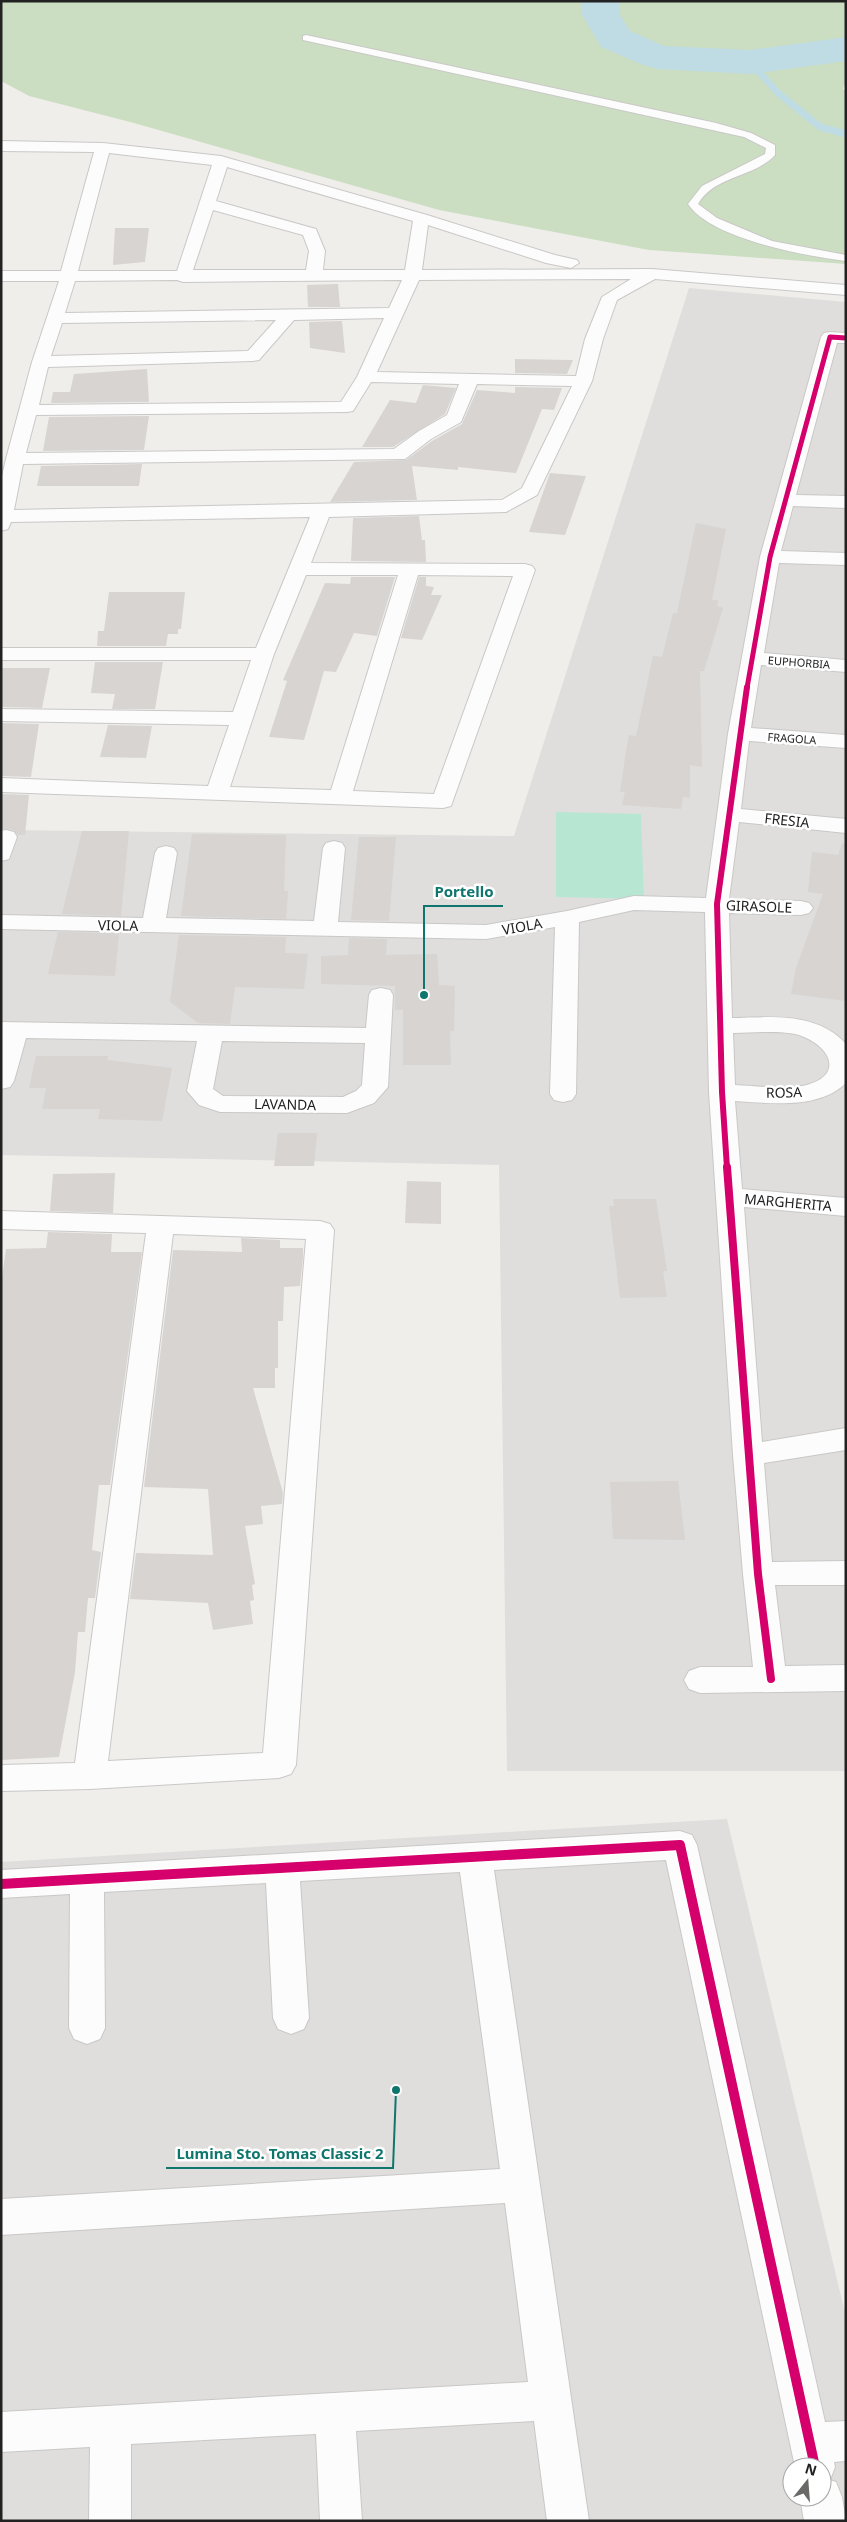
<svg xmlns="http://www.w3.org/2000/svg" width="847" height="2522" font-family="'Noto Sans',sans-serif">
	<rect width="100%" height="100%" fill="#f0eeeb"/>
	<!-- residential -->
	<g fill="#dfdedc" fill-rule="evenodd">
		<path d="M689 288 846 302V1771H507L499 1165 1 1155V830L514 836Z"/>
		<path d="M727 1819 846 2317V2521H1V1862ZM792 2467H822V2497H792Z"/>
	</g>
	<!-- forest -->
	<path fill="#cbdec1" d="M1 1H846V80L843 89 846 92V264L649 250 439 210 134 123 29 96 1 81Z"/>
	<!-- pitch -->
	<path fill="#b7e6d2" d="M556 812 641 814 644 899 556 897Z"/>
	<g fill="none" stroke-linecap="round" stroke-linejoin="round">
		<!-- stream -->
		<path stroke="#bfdbe3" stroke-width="7" d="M750 62 778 93 820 127 846 134"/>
		<!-- river -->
		<path fill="#bfdbe3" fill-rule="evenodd" d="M582 1H620L619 13 630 31 664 46 750 50 846 37V61L750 74 657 69 643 65 601 47 581 13Z"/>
	</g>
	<!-- building -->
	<g fill="#d7d4d2">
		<path d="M115 228H149L145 262 113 265Z"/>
		<path d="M338 284 340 307H308L307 285Z"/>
		<path d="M342 321 345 353 310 348 309 322Z"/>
		<path d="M515 359 573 360 567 374 515 373Z"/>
		<path d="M147 369 149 402 51 403 53 392H70L74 374Z"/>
		<path d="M423 385 456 388 445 414 393 447H362L390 400 416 403Z"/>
		<path d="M515 387 562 388 554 410 542 409 516 473 458 467V470L412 466 417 500 330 502 354 462 406 460 432 441 462 424 477 390 515 393Z"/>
		<path d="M149 416 144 450 43 451 49 417Z"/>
		<path d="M142 464 139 486H37L41 466Z"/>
		<path d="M550 473 586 476 565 535 529 532Z"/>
		<path d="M419 516 422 540H425L426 562 351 561 353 518Z"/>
		<path d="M696 523 726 529 712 600H718L717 606 723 608 704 671H700L702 767 690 765V798L683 797 681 809 622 805 625 792H620L627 745 629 735 636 736 653 656 662 657 673 613H677Z"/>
		<path d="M351 577H395L377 636 354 633 336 672 324 671 304 740 269 737 287 681 283 680 325 583 350 584Z"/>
		<path d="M419 577H426V586L434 587 431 595H442L422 640 401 638Z"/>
		<path d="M109 592H185L181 629H178V634H168L166 646H97L98 631H104Z"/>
		<path d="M95 662H163L155 709H112L115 694 91 693Z"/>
		<path d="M1 668H50L42 708 1 707Z"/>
		<path d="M1 723 39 724 31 777 1 776Z"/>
		<path d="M108 725 152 726 146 758 100 757Z"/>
		<path d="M1 794 29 795 25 835H18L14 830 1 829Z"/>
		<path d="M82 831H129L121 916 62 914Z"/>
		<path d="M192 834 286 835 284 891H288L286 919 181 916Z"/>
		<path d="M359 837H396L389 921 351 920Z"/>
		<path d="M842 843 846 844V1001L791 994 796 968 823 894 808 892 812 852 838 855Z"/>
		<path d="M58 932 119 933 115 976 48 974Z"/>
		<path d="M179 935 286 937 285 953 308 954 304 989 235 987 230 1024 198 1023 170 1002Z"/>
		<path d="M349 938 387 939 386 955 437 954 439 985 455 986 454 1031H450L451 1065H403V1010H395V986L321 984V956L348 955Z"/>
		<path d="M36 1056H108L107 1060 172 1068 162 1121 98 1119 100 1109H42L46 1088H29Z"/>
		<path d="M278 1133H317L314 1166H274Z"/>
		<path d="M115 1173 113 1213 50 1211 53 1174Z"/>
		<path d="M407 1181 441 1182V1224L405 1223Z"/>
		<path d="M613 1199H656L667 1271H663L667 1297 620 1298 609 1206H614Z"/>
		<path d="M48 1232 112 1234 111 1252H142L110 1485H99L92 1550 101 1552 95 1598H88L85 1632H78L75 1672 59 1757 1 1760V1284L6 1249 46 1248Z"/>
		<path d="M241 1238 280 1240V1248H303V1257L300 1286 284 1287 283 1321H278V1368H275V1388H253L283 1493 282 1504 261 1506 263 1524 245 1526 255 1584 252 1585 254 1600 250 1601 253 1624 213 1630 208 1603 130 1599 136 1553 213 1555 208 1489 144 1487 173 1250 242 1252Z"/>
		<path d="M678 1481 685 1540 613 1539 610 1482Z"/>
	</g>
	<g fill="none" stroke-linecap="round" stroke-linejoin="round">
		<!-- lane casing -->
		<g stroke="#c9c8c7" stroke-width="2">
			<path id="lane" d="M306 35 716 123 751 133 775 145V155C754 178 715 175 698 204L717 218 772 241 846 255V261C806 256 711 239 688 204L702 186 765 154 766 148 744 137 303 40V36Z"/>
		</g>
		<!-- street casing -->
		<g stroke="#c9c8c7" stroke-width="2">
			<g id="street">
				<path d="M1 141 103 143 221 156 427 215 555 255 577 260 579 263 571 268 546 263 428 225 422 270 652 269 846 285V295L655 279 617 300 603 339 592 381 537 495 506 512 329 517 311 563 525 564 532 566 535 570 451 806 443 808 1 792V778L208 786 229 725 1 721V709L233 712 251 660H1V648H256L310 517 11 522 8 529 1 531V480L6 459 32 362 59 281H1V271H61L94 152 1 151ZM109 153 212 165 177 271H78ZM227 167 413 221 405 270H323L325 251 316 229 216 201ZM213 210 303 235 309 251 306 270H193ZM631 279 602 297 585 339 576 376 377 372 419 280ZM177 280 183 282 402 280 389 308 65 313 75 281ZM384 318 357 377 341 402 39 405 48 367 253 361 259 360 294 320ZM276 320 248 351 51 356 62 323ZM371 382 459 384 447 415 419 431 394 449 26 453 36 415 347 412 353 411ZM477 384 572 386 522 488 502 500 14 510 23 464 405 459 431 439 461 422ZM306 575H398L331 790 230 787 274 654ZM418 575 513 576 434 794 353 791Z"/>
				<path d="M830 332 846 333V343H837L796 495 846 496V508L793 506 781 551 846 553V565L779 563 764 653 846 660V672L761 665 751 728 846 735V748L749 741 741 809 846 819V833L739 822 729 899 801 901 809 903 813 908 809 913 801 915 729 913 732 1018C771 1017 817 1012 846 1044V1083C818 1110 770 1103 735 1101L742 1189 846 1198V1216L744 1207 762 1442 846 1428V1450L764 1463 772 1562 846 1561V1585H775L785 1666 846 1665V1691L700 1693 689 1689 684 1680 689 1671 700 1667H753L743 1574 733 1455 709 1092 705 912 634 910 579 922 576 1094 572 1100 563 1102 554 1100 550 1094 555 927 486 939 1 929V915L143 918 155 853 158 848 166 846 174 848 177 853 166 918 314 921 323 848 326 843 334 841 342 843 345 848 338 922 486 925 567 911 634 896 706 898 728 734 760 557 821 337 824 333ZM766 1032C779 1032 793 1032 804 1037 831 1048 843 1075 807 1085 784 1090 758 1086 735 1085L733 1033Z"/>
				<path d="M6 830 14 832 17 837 9 859 1 861V831Z"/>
				<path d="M381 988 390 990 393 995 388 1087 374 1103 347 1113 220 1112 199 1105 187 1091 197 1041 26 1038 14 1081 10 1087 1 1089V1022L366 1028 369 995 372 990ZM222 1041 365 1043 362 1085 356 1091 343 1097 223 1096 213 1089Z"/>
				<path d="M1 1211 320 1221 330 1224 334 1230 296 1765 291 1774 279 1778 90 1789 1 1791V1765L75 1763 146 1233 1 1229ZM173 1234 306 1239 263 1753 108 1761Z"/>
				<path d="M680 1831 692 1835 697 1845 825 2422 846 2421V2461L834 2462 835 2467 830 2480 836 2482 842 2497 846 2521H804L800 2497H822V2467H795L666 1860 494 1870 589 2521H547L534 2421 356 2431 362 2521H320L316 2434 131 2444V2521H89L90 2447 1 2452V2412L528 2382 505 2203 1 2235V2199L500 2169 460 1872 300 1881 309 2018 304 2029 291 2034 278 2029 273 2018 266 1883 104 1892 105 2028 100 2039 87 2044 74 2039 69 2028 70 1894 1 1898V1870Z"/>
			</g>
		</g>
		<!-- lane -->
		<use href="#lane" fill="#fdfcfc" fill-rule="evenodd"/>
		<!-- street -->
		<use href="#street" fill="#fdfcfc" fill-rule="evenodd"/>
		<!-- cycleway-far3 casing -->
		<g stroke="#fff" stroke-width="7">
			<path id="cycleway-far3" d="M747 688 770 557 830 337 846 338"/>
		</g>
		<!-- cycleway-far2 casing -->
		<g stroke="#fff" stroke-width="9">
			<path id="cycleway-far2" d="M727 1168 722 1092 717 904 747 687"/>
		</g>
		<!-- cycleway-far1 casing -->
		<g stroke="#fff" stroke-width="11">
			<path id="cycleway-far1" d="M727 1167 758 1574 771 1679"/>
		</g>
		<!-- cycleway casing -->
		<g stroke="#fff" stroke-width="13">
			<path id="cycleway" d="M1 1884 680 1845 815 2467"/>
		</g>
		<!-- cycleway-far3 -->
		<use href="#cycleway-far3" stroke="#d6006c" stroke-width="5"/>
		<!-- cycleway-far2 -->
		<use href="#cycleway-far2" stroke="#d6006c" stroke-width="6"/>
		<!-- cycleway-far1 -->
		<use href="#cycleway-far1" stroke="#d6006c" stroke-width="8"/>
		<!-- cycleway -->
		<use href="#cycleway" stroke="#d6006c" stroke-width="10"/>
	</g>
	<g text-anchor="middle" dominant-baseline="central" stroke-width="5" stroke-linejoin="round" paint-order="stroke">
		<!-- far-street labels -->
		<g font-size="11" fill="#222" stroke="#fff">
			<text transform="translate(799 662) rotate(4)">EUPHORBIA</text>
			<text transform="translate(792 738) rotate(4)">FRAGOLA</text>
		</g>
		<!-- street labels -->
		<g font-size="14" fill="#222" stroke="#fff">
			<text transform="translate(787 820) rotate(6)">FRESIA</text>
			<text transform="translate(759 906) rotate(2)">GIRASOLE</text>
			<text transform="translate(118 925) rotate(1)">VIOLA</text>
			<text transform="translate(522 926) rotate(-10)">VIOLA</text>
			<text transform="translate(784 1092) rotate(-1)">ROSA</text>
			<text transform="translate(285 1104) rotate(1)">LAVANDA</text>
			<text transform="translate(788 1202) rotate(5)">MARGHERITA</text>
		</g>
	</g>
	<!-- callouts -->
	<path fill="none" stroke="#0f766e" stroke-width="2" d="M424 995L424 906H503M396 2090L393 2168H166"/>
	<g fill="#0f766e" stroke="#fff" stroke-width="2">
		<circle cx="424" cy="995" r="5"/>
		<circle cx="396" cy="2090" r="5"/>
	</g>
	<g font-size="15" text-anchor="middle" font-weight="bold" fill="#0f766e" stroke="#fff" stroke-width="5" stroke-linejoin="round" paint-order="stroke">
		<text x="464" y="897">Portello</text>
		<text x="280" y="2159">Lumina Sto. Tomas Classic 2</text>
	</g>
	<!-- border -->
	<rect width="847" height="2522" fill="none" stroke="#222222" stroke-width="5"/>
	<!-- north arrow -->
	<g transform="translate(807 2482) rotate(17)"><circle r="24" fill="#ffffff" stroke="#a7a7a7"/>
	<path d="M0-4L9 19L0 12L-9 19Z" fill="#6a6968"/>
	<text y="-8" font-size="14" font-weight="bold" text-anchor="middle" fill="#222222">N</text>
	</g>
</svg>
